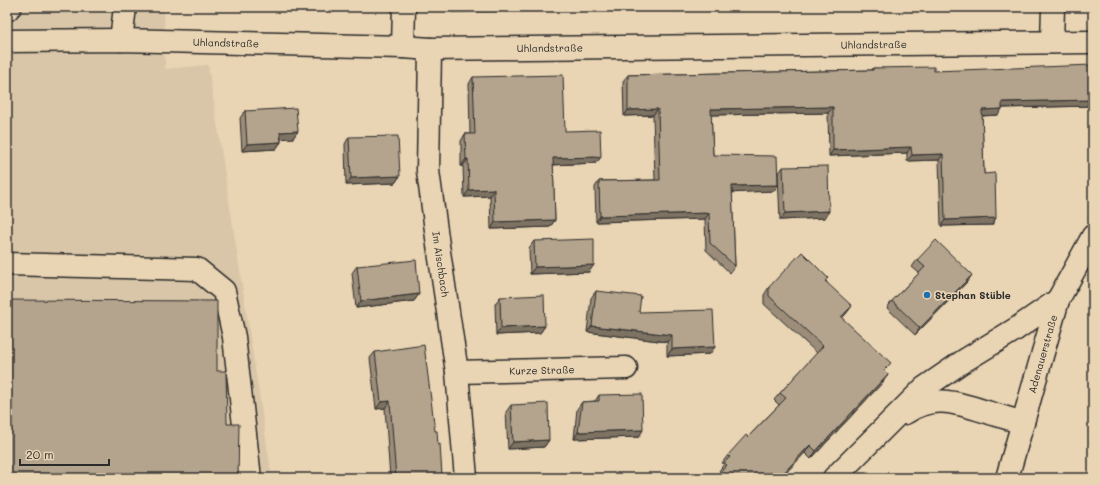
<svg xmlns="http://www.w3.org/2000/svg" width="1100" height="485" font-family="Mali,sans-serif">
	<rect width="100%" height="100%" fill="#e9d4b3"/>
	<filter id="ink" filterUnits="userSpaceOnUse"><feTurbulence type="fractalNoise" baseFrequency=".025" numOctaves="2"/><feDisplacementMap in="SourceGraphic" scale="8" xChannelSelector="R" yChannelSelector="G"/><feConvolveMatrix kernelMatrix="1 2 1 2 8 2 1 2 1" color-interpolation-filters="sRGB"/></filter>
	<g filter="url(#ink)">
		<!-- built -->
		<path fill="#d9c6a8" d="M7 7H164L165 69 208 65 272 478H7Z"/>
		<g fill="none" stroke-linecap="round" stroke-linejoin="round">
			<!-- minor casing -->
			<g stroke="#2b2b2b" stroke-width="25">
				<g id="minor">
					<path d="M7 10 10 7"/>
					<path d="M121 40 125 7"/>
					<path id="s1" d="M7 41 121 40 403 47 430 49 1093 42"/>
					<path d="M1052 42 1053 7"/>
					<path d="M403 47 404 7"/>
					<path id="s2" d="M430 49 428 171 438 245 457 372 466 478"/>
					<path d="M7 264 197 269 224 291 234 337 250 478"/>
					<path id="s3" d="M457 372 626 368"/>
				</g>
			</g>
			<!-- major casing -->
			<g stroke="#2b2b2b" stroke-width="25">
				<g id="major">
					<path d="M905 413C935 393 957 403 987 412 999 416 1011 419 1023 423"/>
					<path d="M834 478 924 388 962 362 1016 329 1058 300"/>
					<path id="s4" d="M1007 478 1058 300 1093 236"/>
				</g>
			</g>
			<!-- minor -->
			<use href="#minor" stroke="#e9d4b3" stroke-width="22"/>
			<!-- major -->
			<use href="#major" stroke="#e9d4b3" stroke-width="22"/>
		</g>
		<!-- wall -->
		<g fill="#9b8d79" stroke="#2b2b2b">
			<path d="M452 7H512L509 11 452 12Z"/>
			<path d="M873 68 934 71 1093 106 1002 108 998 115 982 116 984 174 992 225 941 226 939 160 907 161V153L829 156 828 113 711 115 713 155 774 191 732 192 735 266 730 273 706 250 705 219 596 222 595 187 599 181 655 180 653 115 624 116 623 81 628 75 872 70Z"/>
			<path d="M473 77 565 131 601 157 596 163 553 165 555 220 550 227 491 229 490 196 464 197 463 166H461V141L465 134H470L469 84Z"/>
			<path d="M245 111 298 131 293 138H281V142L276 149 242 151 240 118Z"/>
			<path d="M349 137 400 176 395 183 346 185 345 144Z"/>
			<path d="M783 167 829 211 825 218 780 220 778 174Z"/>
			<path d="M534 241 589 272 530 274 529 248Z"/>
			<path d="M917 260 967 282 915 335 887 308 892 301 919 273 912 267Z"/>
			<path d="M357 266 419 294 414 301 356 308 352 273Z"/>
			<path d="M826 281 846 314 842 318 885 371 888 374 883 382 811 459 805 453 721 472 719 471 724 464 722 463 728 455 748 437 779 405 774 400 780 393 817 353 764 304V295L769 287Z"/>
			<path d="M596 291 639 312 710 354 667 356V342L587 332 591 298Z"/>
			<path d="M500 297 545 326 540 333 496 335 495 304Z"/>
			<path d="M375 352 435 431 438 445 442 476 441 478H390L385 408 376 409 370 358Z"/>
			<path d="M599 395 639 437 574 439 577 409 582 402 595 401Z"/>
			<path d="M511 405 549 440 544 447 508 449 506 412Z"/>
		</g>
		<!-- shaded-wall -->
		<g fill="#7e7363" stroke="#2b2b2b">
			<path d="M455 7H512L509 11 452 12Z"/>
			<path d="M573 7H592L590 10Z"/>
			<path d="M648 7H681L677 12Z"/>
			<path d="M837 7H853L851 10Z"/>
			<path d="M927 7H940L938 9Z"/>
			<path d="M1093 100V106L998 108 1002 102Z"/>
			<path d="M833 107 828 113 707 115 711 109Z"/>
			<path d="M658 109 653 115 624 116 628 110Z"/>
			<path d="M1002 109 998 115 978 116 982 110Z"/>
			<path d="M298 131 293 138 275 139 280 132Z"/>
			<path d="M281 142 276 149 242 151 247 144Z"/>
			<path d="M911 147 907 153 829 156 833 150Z"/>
			<path d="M943 154 939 160 907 161 912 155Z"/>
			<path d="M601 157 596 163 548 165 553 158Z"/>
			<path d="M466 159H468L463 166H461Z"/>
			<path d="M400 176 395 183 346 185 351 178Z"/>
			<path d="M778 185 774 191 728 193 732 186Z"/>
			<path d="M494 189 490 196 464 197 469 190Z"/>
			<path d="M829 211 825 218 780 220 785 213Z"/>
			<path d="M709 213 705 219 596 222 600 216Z"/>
			<path d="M996 218 992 225 941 226 945 220Z"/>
			<path d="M555 220 550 227 491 229 495 222Z"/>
			<path d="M594 265 589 272 530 274 535 267Z"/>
			<path d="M972 275 967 282 915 335 920 328Z"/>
			<path d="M419 294 414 301 356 308 361 301Z"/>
			<path d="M852 306 846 314 836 325 841 317Z"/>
			<path d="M545 326 540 333 496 335 501 328Z"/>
			<path d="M592 326 672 335 667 342 587 332Z"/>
			<path d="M715 347 710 354 667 356 672 349Z"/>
			<path d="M888 374 883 382 811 459 816 451Z"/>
			<path d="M390 401 385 408 376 409 381 402Z"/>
			<path d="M643 430 639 437 574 439 578 432Z"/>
			<path d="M549 440 544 447 508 449 513 442Z"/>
			<path d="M810 445 805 453 781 478H779Z"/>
			<path d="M442 476 441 478H415Z"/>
		</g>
		<!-- building -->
		<g fill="#b4a48d" stroke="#2b2b2b">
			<path d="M1093 65V100L1002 102V109L982 110 984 174 995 173 996 218 945 220 943 154 912 155 911 147 833 150V107L711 109 713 155 777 156 778 185 732 186 735 266 710 243 709 213 600 216 599 181 660 180 658 109 628 110V75L873 70V68L934 67V71Z"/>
			<path d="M563 75 565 131 600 130 601 157 553 158 555 220 495 222 494 189 469 190 468 159H466L465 134H475L473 77Z"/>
			<path d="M296 108 298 131 280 132 281 142 247 144 245 111Z"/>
			<path d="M398 136 400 176 351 178 349 137Z"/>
			<path d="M828 166 829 211 785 213 783 167Z"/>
			<path d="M594 239V265L535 267 534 241Z"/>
			<path d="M936 240 972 275 920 328 892 301 925 267 917 260Z"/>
			<path d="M802 252 828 278 825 281 852 306 841 317 891 363 884 370 888 374 816 451 810 445 779 478H715L727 465 724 463 730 457 728 455 746 435 748 437 786 398 780 393 823 346 769 296V287Z"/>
			<path d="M416 260 419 294 361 301 357 266Z"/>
			<path d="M596 291 641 296 639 312 713 310 715 347 672 349V335L592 326Z"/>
			<path d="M544 295 545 326 501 328 500 297Z"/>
			<path d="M7 300 217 301V371H226L227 424H239L238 478H7Z"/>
			<path d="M424 345 435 431H437L438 445 440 444 442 476 415 478H396L390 401 381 402 375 352Z"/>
			<path d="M642 394 643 430 578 432 582 402 599 401V395Z"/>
			<path d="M548 403 549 440 513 442 511 405Z"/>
		</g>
	</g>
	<!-- markers -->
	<circle fill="#1f6fb2" stroke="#e9d4b3" stroke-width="1.5" cx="927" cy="295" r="4"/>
	<g text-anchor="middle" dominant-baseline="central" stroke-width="3.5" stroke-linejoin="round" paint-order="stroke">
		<!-- street labels -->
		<g font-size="10" fill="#2b2b2b" stroke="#e9d4b3">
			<text stroke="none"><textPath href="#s1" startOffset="219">Uhlandstraße</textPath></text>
			<text stroke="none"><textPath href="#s1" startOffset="867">Uhlandstraße</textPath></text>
			<text stroke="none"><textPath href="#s1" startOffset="543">Uhlandstraße</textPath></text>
			<text stroke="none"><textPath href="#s2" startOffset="216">Im Aischbach</textPath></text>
			<text stroke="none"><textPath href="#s4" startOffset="129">Adenauerstraße</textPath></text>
			<text stroke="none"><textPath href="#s3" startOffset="85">Kurze Straße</textPath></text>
		</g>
		<!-- poi labels -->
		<g font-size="10" font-weight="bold" fill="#2b2b2b" stroke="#e9d4b3" text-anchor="start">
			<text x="935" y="295">Stephan Stüble</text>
		</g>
	</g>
	<!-- margin -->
	<rect width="1100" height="485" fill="none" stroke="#e9d4b3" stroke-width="24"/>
	<rect x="12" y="12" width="1076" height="461" fill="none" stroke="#2b2b2b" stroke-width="1.5" filter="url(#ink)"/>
	<!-- scale -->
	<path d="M20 459v6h89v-6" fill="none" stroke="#2b2b2b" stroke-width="2"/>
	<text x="26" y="459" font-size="12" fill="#2b2b2b" stroke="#e9d4b3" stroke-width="3" paint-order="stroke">20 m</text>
</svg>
